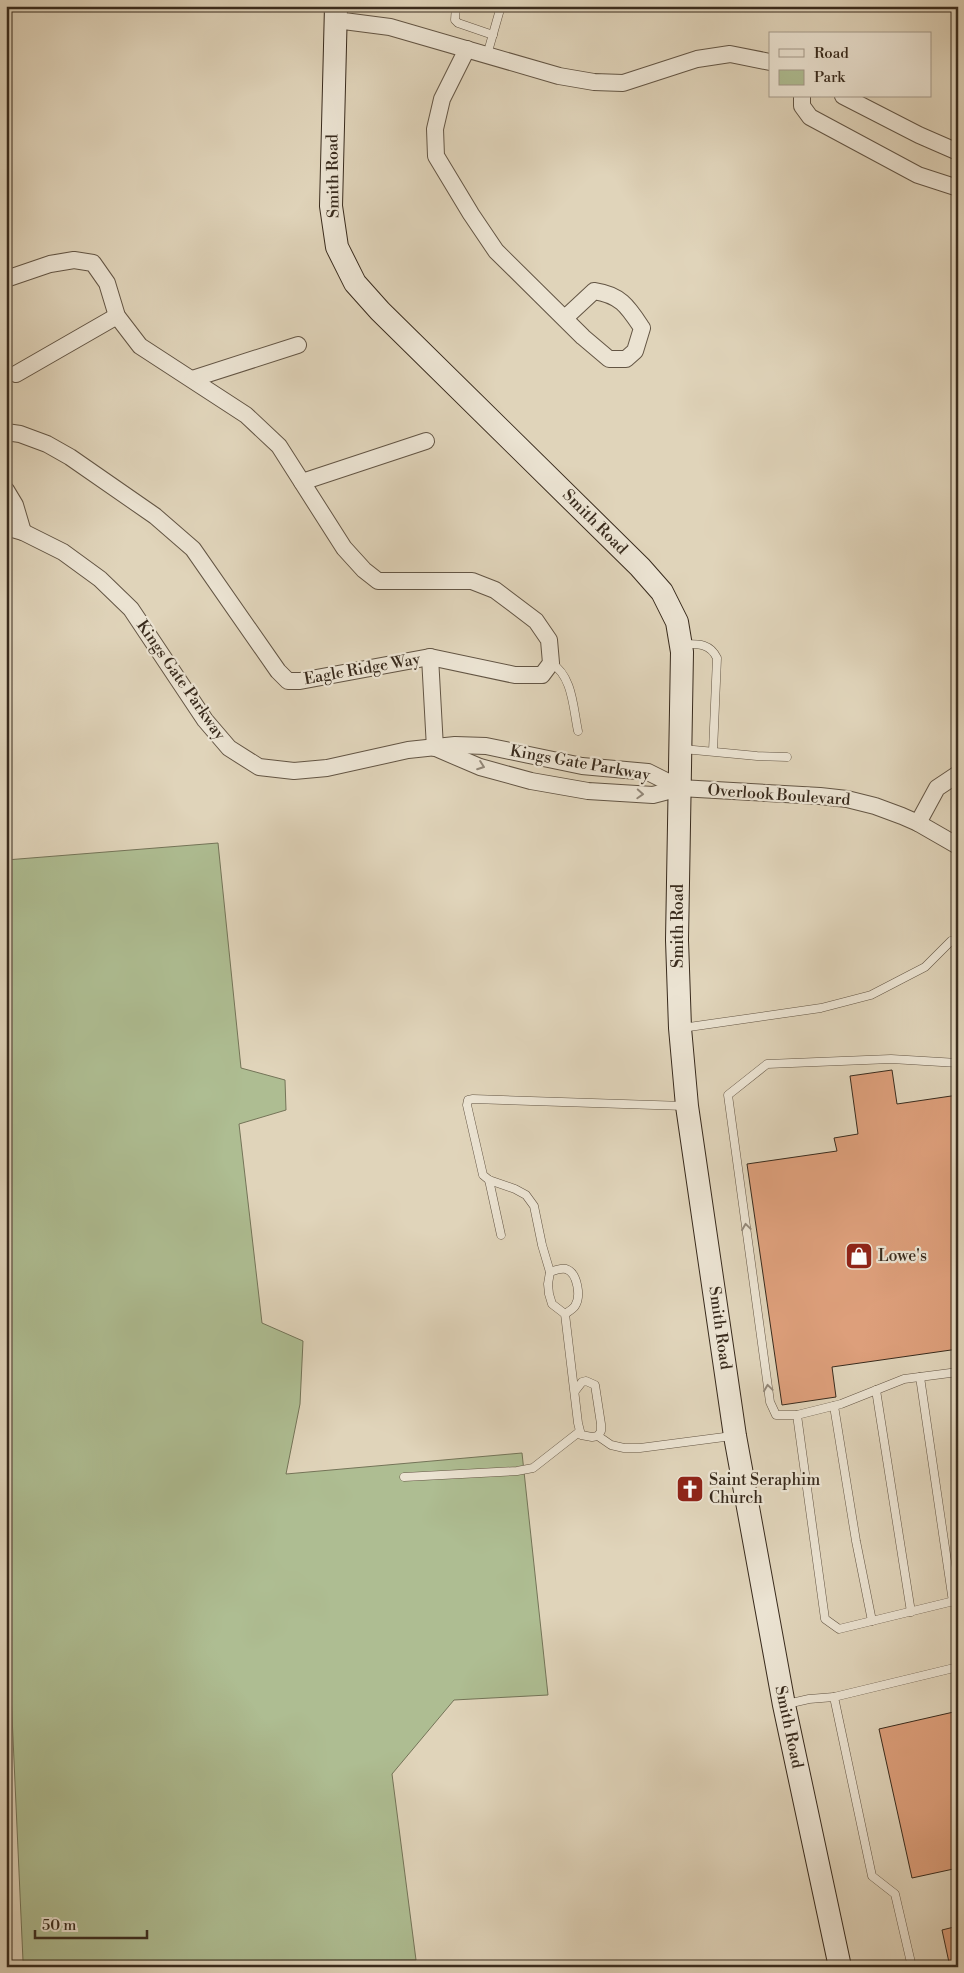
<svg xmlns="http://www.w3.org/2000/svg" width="964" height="1973" font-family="'Libre Bodoni',serif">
	<rect width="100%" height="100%" fill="#e0d4ba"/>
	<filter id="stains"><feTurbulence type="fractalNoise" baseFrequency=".004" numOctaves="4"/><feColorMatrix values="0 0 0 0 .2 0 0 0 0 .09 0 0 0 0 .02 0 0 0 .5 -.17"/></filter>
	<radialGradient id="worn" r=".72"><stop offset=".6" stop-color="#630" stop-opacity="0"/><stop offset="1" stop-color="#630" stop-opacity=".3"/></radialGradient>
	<!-- green -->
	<path fill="#aebd92" stroke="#747458" d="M218 843 241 1068 285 1080 286 1110 239 1124 262 1323 303 1341 300 1404 286 1474 522 1453 548 1695 454 1700 392 1774 416 1960 23 1961 6 1582V860Z"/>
	<!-- building -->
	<g fill="#dd9f7b" stroke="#392b1d">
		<path d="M892 1070 897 1104 958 1095V1349L832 1367 836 1397 782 1405 747 1164 837 1151 834 1138 858 1134 850 1076Z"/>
		<path d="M958 1711V1868L912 1878 879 1729Z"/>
		<path d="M958 1926V1967H950L942 1930Z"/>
	</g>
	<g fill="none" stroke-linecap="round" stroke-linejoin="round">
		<!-- lane casing -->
		<g stroke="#635544" stroke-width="9">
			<g id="lane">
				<path d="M456 6 455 20 458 23 493 35"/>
				<path d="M487 55 501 6"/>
				<path d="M683 644C698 644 710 643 717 658L713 751"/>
				<path d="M551 663C573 676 573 708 578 731"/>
				<path d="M683 749 757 756 787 757"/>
				<path d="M682 1028 821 1008 871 995 925 967 951 941"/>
				<path d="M685 1106 473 1099 468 1100 467 1105 483 1175 489 1180 515 1189 526 1195 534 1206 542 1245 550 1272 548 1284 549 1294 552 1304 565 1314 578 1423 581 1435 592 1437 598 1436 611 1445 624 1448H640L732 1436"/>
				<path d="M489 1180 501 1235"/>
				<path d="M550 1272C555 1270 561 1268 566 1269 578 1273 581 1297 575 1306 573 1309 568 1312 565 1314"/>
				<path d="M958 1372 904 1379 841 1404 797 1415 825 1619 839 1629 958 1600"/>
				<path d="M920 1377 953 1602"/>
				<path d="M876 1390 911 1612"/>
				<path d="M575 1391 582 1382 586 1381 595 1385 601 1424V1431L598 1436"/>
				<path d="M834 1406 856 1541 872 1621"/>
				<path d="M797 1415H776L770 1402 728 1095 767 1064 891 1059 958 1063"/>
				<path d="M404 1477 517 1471 533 1468 579 1432"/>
				<path d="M787 1704 809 1699 834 1697"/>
				<path d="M912 1967 895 1894 872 1876 834 1697 958 1667"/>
			</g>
		</g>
		<!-- street casing -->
		<g stroke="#635544" stroke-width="18">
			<g id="street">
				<path d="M336 20 390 27 559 76 594 82 623 83 697 59 730 54 770 62"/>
				<path d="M467 49 442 99 435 129 436 156 471 214 496 251 583 337 609 359H626L635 351 642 328C628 307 621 295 594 291L565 318"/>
				<path d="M802 96V106L810 117 918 175 958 188"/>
				<path d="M843 96 919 135 958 152"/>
				<path d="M6 279 50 264 74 260 93 263 107 283 117 316 140 346 246 415 279 446 344 548 364 570 378 581H472L495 590 536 621 549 640 551 663 542 675H515L430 657 300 681H288L278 671 193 549 155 516 70 457 47 444 20 434 6 432"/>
				<path d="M16 374 117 316"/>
				<path d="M192 379 298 345"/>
				<path d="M302 482 426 441"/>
				<path d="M6 490 15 505 23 532"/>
				<path d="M6 527 23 532 63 552 100 579 131 609 205 720 229 748 259 767 294 771 327 768 408 750 455 745 486 746 582 766 648 772 680 788"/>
				<path d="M430 657 435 748"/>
				<path d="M438 749 480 767 531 781 588 791 653 795 680 788 820 796 847 799 875 806 902 816 918 823 958 846"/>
				<path d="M918 823 937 788 958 774"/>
			</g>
		</g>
		<!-- secondary casing -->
		<g stroke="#392b1d" stroke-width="24">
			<path id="secondary" d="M336 6 331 206 337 247 355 283 380 311 640 567 662 592 677 622 682 652 677 940 680 1028 687 1106 735 1436 784 1705 840 1967"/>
		</g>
		<!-- lane -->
		<use href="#lane" stroke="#ebe3d2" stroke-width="8"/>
		<!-- street -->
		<use href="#street" stroke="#ebe3d2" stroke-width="16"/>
		<!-- secondary -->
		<use href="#secondary" stroke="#ebe3d2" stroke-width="22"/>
	</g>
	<!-- one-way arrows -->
	<defs><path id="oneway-chevron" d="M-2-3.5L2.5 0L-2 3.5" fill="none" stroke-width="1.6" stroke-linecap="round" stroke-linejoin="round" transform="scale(1.25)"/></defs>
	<g stroke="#928778">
		<use href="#oneway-chevron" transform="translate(481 766) rotate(20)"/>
		<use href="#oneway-chevron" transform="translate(640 794) rotate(3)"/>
		<use href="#oneway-chevron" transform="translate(746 1227) rotate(-98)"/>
		<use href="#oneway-chevron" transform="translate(768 1388) rotate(-98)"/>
	</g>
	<!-- icons -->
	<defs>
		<g id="shop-square" transform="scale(1.4375)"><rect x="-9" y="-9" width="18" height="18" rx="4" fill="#8f2418" stroke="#ebe3d2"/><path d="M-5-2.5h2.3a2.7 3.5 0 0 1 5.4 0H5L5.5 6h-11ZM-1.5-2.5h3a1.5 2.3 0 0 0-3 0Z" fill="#fff"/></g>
		<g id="church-square" transform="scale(1.4375)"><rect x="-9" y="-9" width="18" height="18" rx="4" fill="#8f2418" stroke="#ebe3d2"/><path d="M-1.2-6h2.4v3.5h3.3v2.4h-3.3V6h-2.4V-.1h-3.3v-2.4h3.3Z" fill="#fff"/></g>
	</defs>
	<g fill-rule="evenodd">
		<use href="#shop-square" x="859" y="1256"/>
		<use href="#church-square" x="690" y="1489"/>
	</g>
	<g text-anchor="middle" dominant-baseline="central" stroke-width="4.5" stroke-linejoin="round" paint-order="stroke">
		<!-- street labels -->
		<g font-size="16" fill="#392b1d" stroke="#ebe3d2">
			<text transform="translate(333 176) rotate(-91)">Smith Road</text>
			<text transform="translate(595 522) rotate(45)">Smith Road</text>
			<text transform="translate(362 669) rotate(-10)">Eagle Ridge Way</text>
			<text transform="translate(181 680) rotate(55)">Kings Gate Parkway</text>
			<text transform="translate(580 763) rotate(10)">Kings Gate Parkway</text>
			<text transform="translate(779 795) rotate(4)">Overlook Boulevard</text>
			<text transform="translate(678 926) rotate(-90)">Smith Road</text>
			<text transform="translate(720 1328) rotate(82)">Smith Road</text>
			<text transform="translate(789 1727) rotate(78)">Smith Road</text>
		</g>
		<!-- poi labels -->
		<g font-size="16" fill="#392b1d" stroke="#ebe3d2" text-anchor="start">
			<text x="878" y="1256">Lowe's</text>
			<text x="709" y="1480">Saint Seraphim<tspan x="709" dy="18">Church</tspan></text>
		</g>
	</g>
	<!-- margin -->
	<rect width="964" height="1973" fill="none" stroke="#e0d4ba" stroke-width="25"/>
	<rect x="8" y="8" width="949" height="1958" fill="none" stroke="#392b1d" stroke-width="2.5"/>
	<rect x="12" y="12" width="939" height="1948" fill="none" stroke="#392b1d"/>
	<!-- legend -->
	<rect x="769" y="32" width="162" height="65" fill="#ebe3d2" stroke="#a4998a"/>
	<rect x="779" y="49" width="25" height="8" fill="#ebe3d2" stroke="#a4998a"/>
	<text x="814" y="58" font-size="15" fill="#392b1d">Road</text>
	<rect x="779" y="70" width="25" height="15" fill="#aebd92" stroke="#a4998a"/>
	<text x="814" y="82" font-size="15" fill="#392b1d">Park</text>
	<!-- scale -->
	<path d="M35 1930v8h112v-8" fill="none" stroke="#392b1d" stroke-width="2.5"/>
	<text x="42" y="1930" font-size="15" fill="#392b1d" stroke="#ebe3d2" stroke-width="4" paint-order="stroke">50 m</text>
	<rect width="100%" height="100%" filter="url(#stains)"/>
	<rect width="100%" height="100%" fill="url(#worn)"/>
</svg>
